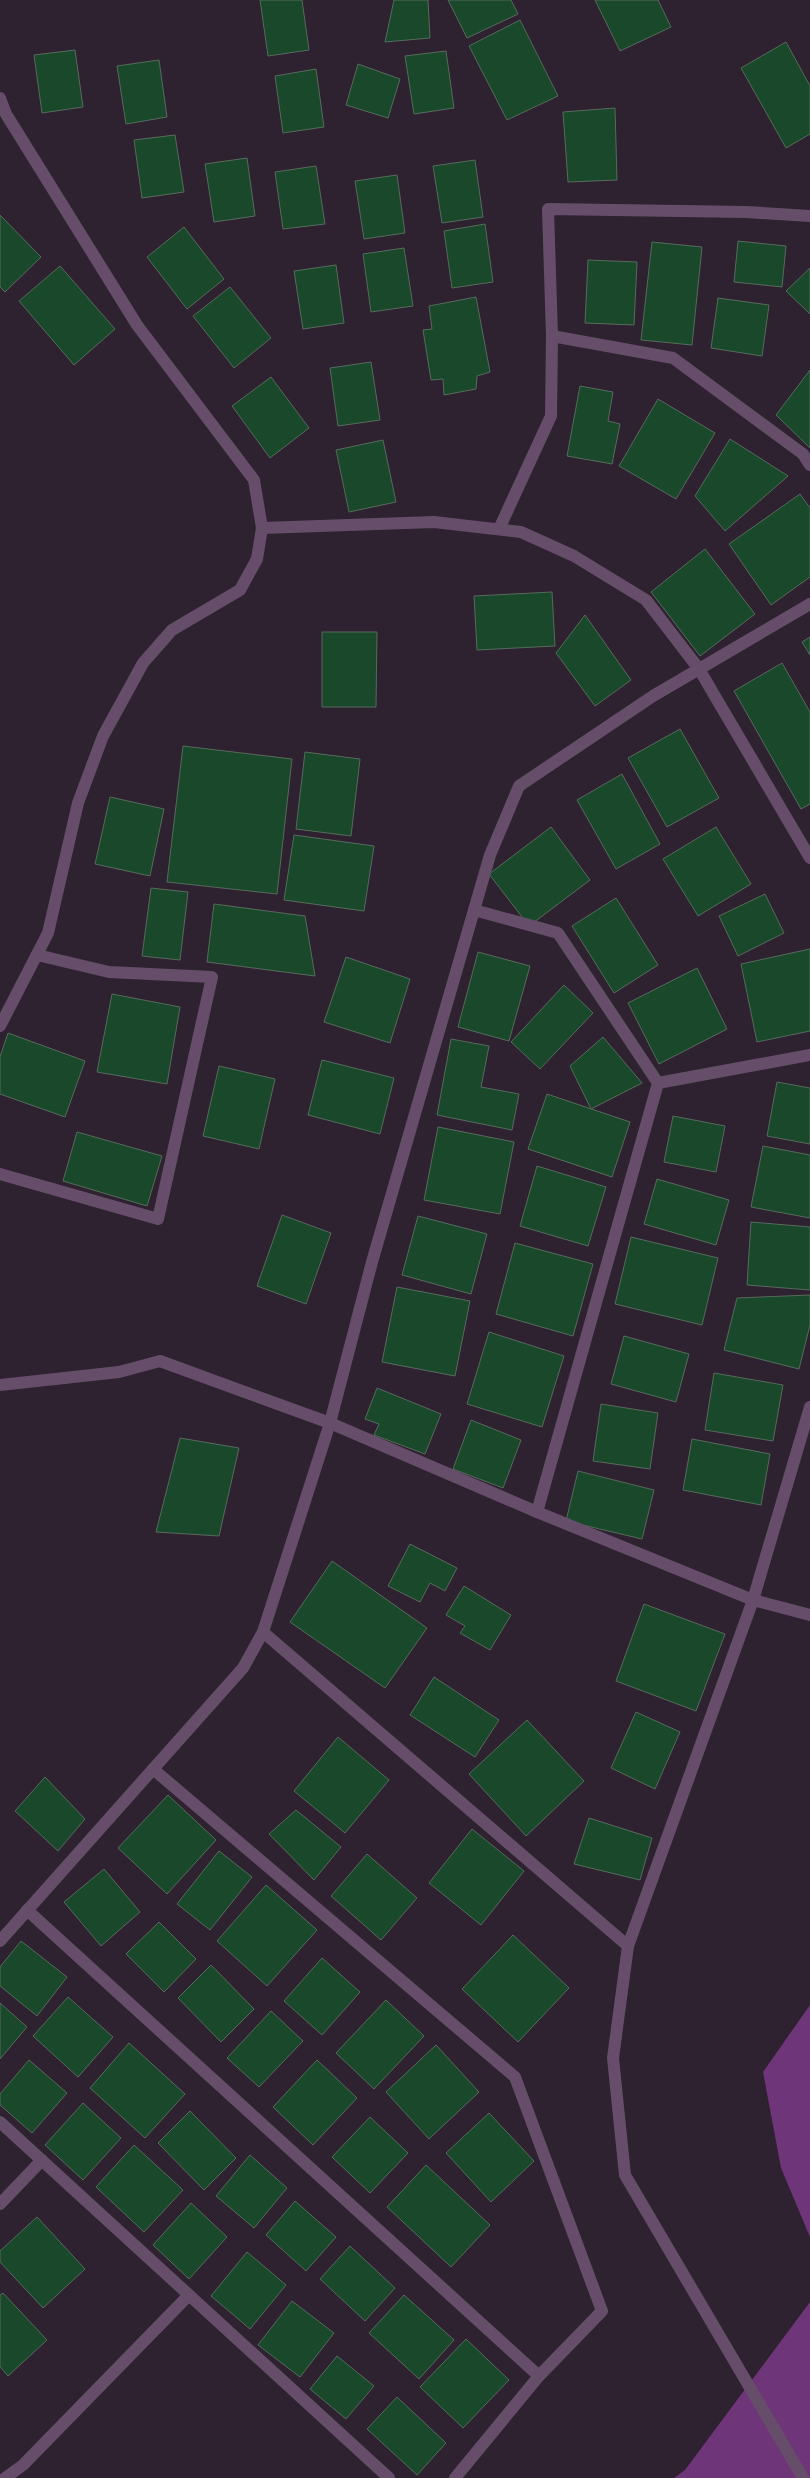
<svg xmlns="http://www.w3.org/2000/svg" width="810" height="2478" font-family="Karla,sans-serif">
	<rect width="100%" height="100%" fill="#2e2130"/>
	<!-- forest -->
	<g fill="#6e3678">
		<path d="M810 2005V2237L781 2168 763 2072Z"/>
		<path d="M810 2302V2478H674L685 2470Z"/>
	</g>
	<!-- building -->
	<g fill="#19482b" stroke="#576b5d">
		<path d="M260 0H302L309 50 268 56Z"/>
		<path d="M394 0H428L430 38 385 42Z"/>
		<path d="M448 0H511L518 14 467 38Z"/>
		<path d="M595 0H658L671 27 620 51Z"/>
		<path d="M520 20 558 96 507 120 469 46Z"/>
		<path d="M786 42 810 86V134L786 148 741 68Z"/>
		<path d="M75 50 83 107 42 113 34 55Z"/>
		<path d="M446 51 454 108 414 114 405 56Z"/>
		<path d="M159 60 167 117 126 124 117 66Z"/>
		<path d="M358 64 400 79 388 118 346 105Z"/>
		<path d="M316 69 324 127 283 133 275 76Z"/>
		<path d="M615 108 617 180 568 182 563 112Z"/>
		<path d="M175 135 184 192 142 198 134 140Z"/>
		<path d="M247 158 255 216 214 222 205 164Z"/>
		<path d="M475 160 483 217 442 223 433 166Z"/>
		<path d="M316 166 325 224 283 229 275 172Z"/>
		<path d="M397 175 405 233 364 239 355 181Z"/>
		<path d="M0 215 41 257 5 292 0 287Z"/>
		<path d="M485 224 493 282 452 288 444 231Z"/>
		<path d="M184 227 224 279 187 309 147 257Z"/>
		<path d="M738 241 786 246 782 287 734 282Z"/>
		<path d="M652 242 702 247 692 345 641 340Z"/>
		<path d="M404 248 413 306 371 312 363 254Z"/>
		<path d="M588 260 637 262 634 325 585 323Z"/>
		<path d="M336 265 344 323 303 329 294 271Z"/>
		<path d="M60 266 115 329 74 365 19 301Z"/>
		<path d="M810 268V314L786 291Z"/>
		<path d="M230 287 271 338 234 368 193 316Z"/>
		<path d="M476 297 490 372 477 376 476 389 444 395 443 379 431 380 423 330 432 329 429 306Z"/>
		<path d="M718 298 769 305 762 356 711 348Z"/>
		<path d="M371 362 380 420 338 426 330 368Z"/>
		<path d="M810 370V448L776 415Z"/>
		<path d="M271 377 309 428 270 458 232 406Z"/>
		<path d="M580 386 613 392 608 421 620 424 612 464 567 456Z"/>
		<path d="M658 399 715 433 676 499 619 466Z"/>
		<path d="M730 439 788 476 725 531 695 496Z"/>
		<path d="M383 440 396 502 349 512 336 450Z"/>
		<path d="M800 494 810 508V577L771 605 729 544Z"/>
		<path d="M705 549 755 614 700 656 651 592Z"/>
		<path d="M552 592 555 646 477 650 474 596Z"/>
		<path d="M585 615 631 680 595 706 556 653Z"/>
		<path d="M322 632H377L376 707H322Z"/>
		<path d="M810 637V655L802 642Z"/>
		<path d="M782 663 810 712V804L801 809 734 691Z"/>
		<path d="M680 729 719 798 667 827 628 758Z"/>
		<path d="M183 746 292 759 277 894 167 882Z"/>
		<path d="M305 752 360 759 351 836 296 829Z"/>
		<path d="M622 774 660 844 616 869 577 800Z"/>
		<path d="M110 797 164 809 150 876 95 864Z"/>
		<path d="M551 827 590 880 529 926 489 874Z"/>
		<path d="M716 827 751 884 698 916 663 859Z"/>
		<path d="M294 835 374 846 364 911 284 900Z"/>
		<path d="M151 888 188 892 180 960 142 956Z"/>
		<path d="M765 894 784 933 738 956 719 916Z"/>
		<path d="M616 898 658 965 614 993 572 926Z"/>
		<path d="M214 904 305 916 315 976 207 962Z"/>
		<path d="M810 949V1031L757 1042 741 964Z"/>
		<path d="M478 952 530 966 509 1041 458 1027Z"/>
		<path d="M346 957 410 979 390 1043 324 1022Z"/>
		<path d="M697 968 727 1029 659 1064 628 1003Z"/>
		<path d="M564 985 593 1013 540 1069 511 1042Z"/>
		<path d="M112 994 180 1007 167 1084 97 1072Z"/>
		<path d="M8 1033 85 1061 65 1117 0 1094V1057Z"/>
		<path d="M603 1037 642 1083 591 1109 570 1066Z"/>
		<path d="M451 1039 489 1046 481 1087 519 1094 512 1130 437 1115Z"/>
		<path d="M322 1060 394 1078 380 1134 308 1115Z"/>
		<path d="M219 1066 275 1079 259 1149 203 1136Z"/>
		<path d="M777 1082 810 1088V1144L767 1136Z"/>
		<path d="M547 1094 630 1122 612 1177 528 1149Z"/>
		<path d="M673 1116 725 1126 716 1172 664 1162Z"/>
		<path d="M438 1127 514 1142 500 1214 424 1200Z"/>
		<path d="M77 1132 162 1156 147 1206 63 1181Z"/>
		<path d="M763 1146 810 1155V1218L751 1207Z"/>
		<path d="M537 1166 606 1187 588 1246 520 1226Z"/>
		<path d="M657 1179 729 1200 716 1245 644 1224Z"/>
		<path d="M282 1215 331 1233 306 1304 257 1286Z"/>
		<path d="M418 1216 487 1234 471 1294 402 1275Z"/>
		<path d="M751 1222 810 1227V1290L747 1285Z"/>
		<path d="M631 1237 718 1258 702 1325 615 1304Z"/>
		<path d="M515 1243 593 1264 573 1336 496 1314Z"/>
		<path d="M397 1287 470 1301 455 1376 382 1362Z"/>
		<path d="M810 1295V1325L799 1369 724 1350 737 1298Z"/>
		<path d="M489 1332 564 1356 542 1427 467 1404Z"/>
		<path d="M624 1336 689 1354 676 1402 611 1384Z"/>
		<path d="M714 1373 783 1385 773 1441 705 1430Z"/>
		<path d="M377 1388 441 1414 425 1454 374 1435 379 1424 365 1419Z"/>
		<path d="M601 1404 658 1413 650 1469 593 1461Z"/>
		<path d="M471 1420 521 1440 503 1488 453 1469Z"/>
		<path d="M180 1438 239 1448 219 1536 156 1532Z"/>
		<path d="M692 1439 770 1454 761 1505 683 1490Z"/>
		<path d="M578 1471 654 1490 642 1539 566 1521Z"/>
		<path d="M410 1544 457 1568 445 1591 430 1583 420 1602 388 1586Z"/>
		<path d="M332 1561 427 1628 385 1688 290 1622Z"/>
		<path d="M464 1586 511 1615 490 1650 460 1633 465 1626 446 1615Z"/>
		<path d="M644 1604 725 1634 696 1711 616 1681Z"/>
		<path d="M434 1677 499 1720 475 1757 410 1715Z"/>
		<path d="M636 1712 680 1732 655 1789 611 1768Z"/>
		<path d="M527 1720 584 1781 526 1836 469 1774Z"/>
		<path d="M338 1737 389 1780 345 1833 294 1791Z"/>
		<path d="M45 1777 85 1819 58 1851 15 1811Z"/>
		<path d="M168 1795 216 1840 167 1894 118 1848Z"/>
		<path d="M296 1810 341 1847 314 1880 269 1834Z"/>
		<path d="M589 1818 652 1838 640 1880 574 1864Z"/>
		<path d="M472 1829 524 1871 481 1925 429 1883Z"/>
		<path d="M219 1851 252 1877 210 1930 177 1904Z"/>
		<path d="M367 1854 417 1898 381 1940 331 1896Z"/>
		<path d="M104 1869 140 1912 101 1946 64 1902Z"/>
		<path d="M266 1885 317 1930 267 1986 217 1941Z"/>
		<path d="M159 1922 196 1959 164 1992 126 1954Z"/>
		<path d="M513 1935 569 1988 518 2042 462 1989Z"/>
		<path d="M21 1941 67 1977 37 2016 0 1986V1967Z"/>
		<path d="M322 1958 360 1992 322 2035 284 2001Z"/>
		<path d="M211 1965 254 2009 221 2042 178 1998Z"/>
		<path d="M68 1997 113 2037 78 2077 33 2036Z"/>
		<path d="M386 2000 424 2036 374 2089 336 2053Z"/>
		<path d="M0 2003 27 2027 0 2059Z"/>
		<path d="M271 2011 303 2041 259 2087 227 2058Z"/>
		<path d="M129 2043 185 2094 145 2138 90 2088Z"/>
		<path d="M436 2045 479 2092 429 2139 386 2092Z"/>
		<path d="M29 2060 67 2093 32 2133 0 2105V2094Z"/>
		<path d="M317 2060 357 2098 313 2145 273 2107Z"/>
		<path d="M83 2103 121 2138 83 2180 45 2145Z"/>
		<path d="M190 2111 236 2158 204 2190 158 2143Z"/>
		<path d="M489 2113 534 2161 491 2202 446 2153Z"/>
		<path d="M370 2117 408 2153 370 2193 332 2157Z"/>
		<path d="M134 2145 183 2190 144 2232 96 2187Z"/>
		<path d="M250 2155 287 2188 254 2228 216 2196Z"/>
		<path d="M426 2165 490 2225 451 2267 387 2207Z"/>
		<path d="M295 2201 336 2237 306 2271 266 2235Z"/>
		<path d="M191 2203 227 2237 189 2279 153 2245Z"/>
		<path d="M37 2217 85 2269 43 2308 0 2262V2251Z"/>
		<path d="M350 2246 395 2288 365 2321 320 2279Z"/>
		<path d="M247 2252 286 2285 250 2329 211 2296Z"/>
		<path d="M3 2293 47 2340 8 2376 0 2367V2295Z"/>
		<path d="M404 2295 454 2340 419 2379 369 2333Z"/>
		<path d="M292 2301 334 2333 300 2377 258 2345Z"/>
		<path d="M466 2339 509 2380 463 2428 420 2387Z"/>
		<path d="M337 2356 374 2386 346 2419 310 2389Z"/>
		<path d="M397 2397 446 2443 417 2475 367 2429Z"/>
	</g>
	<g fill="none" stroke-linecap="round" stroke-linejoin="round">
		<!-- minor -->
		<g stroke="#664e6a" stroke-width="12">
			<path d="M0 98 6 114 137 325 254 480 262 528 257 559 240 590 172 630 143 663 103 736 78 803 48 933 0 1026"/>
			<path d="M552 336 673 358 803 454 810 465"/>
			<path d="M262 528 434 522 521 532 574 556 646 600 699 669 810 858"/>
			<path d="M499 529 551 416 552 336 548 209 746 212 810 216"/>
			<path d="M474 910 558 933 658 1083 537 1512"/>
			<path d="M658 1083 810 1055"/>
			<path d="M0 1174 158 1219 212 977 109 972 37 955"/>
			<path d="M0 1385 119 1372 160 1361 330 1423 537 1512 753 1600 810 1615"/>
			<path d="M263 1632 628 1946"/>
			<path d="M153 1769 515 2077 602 2311 539 2376 455 2478"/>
			<path d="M27 1910 539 2376"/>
			<path d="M0 1941 243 1668 263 1632 330 1423 372 1262 490 855 519 786 653 696 810 604"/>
			<path d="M0 2122 389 2478"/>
			<path d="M0 2204 42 2160"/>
			<path d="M5 2478 23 2465 189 2295"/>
			<path d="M803 2478 625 2175 613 2058 628 1946 753 1600 810 1407"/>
		</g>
	</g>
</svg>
